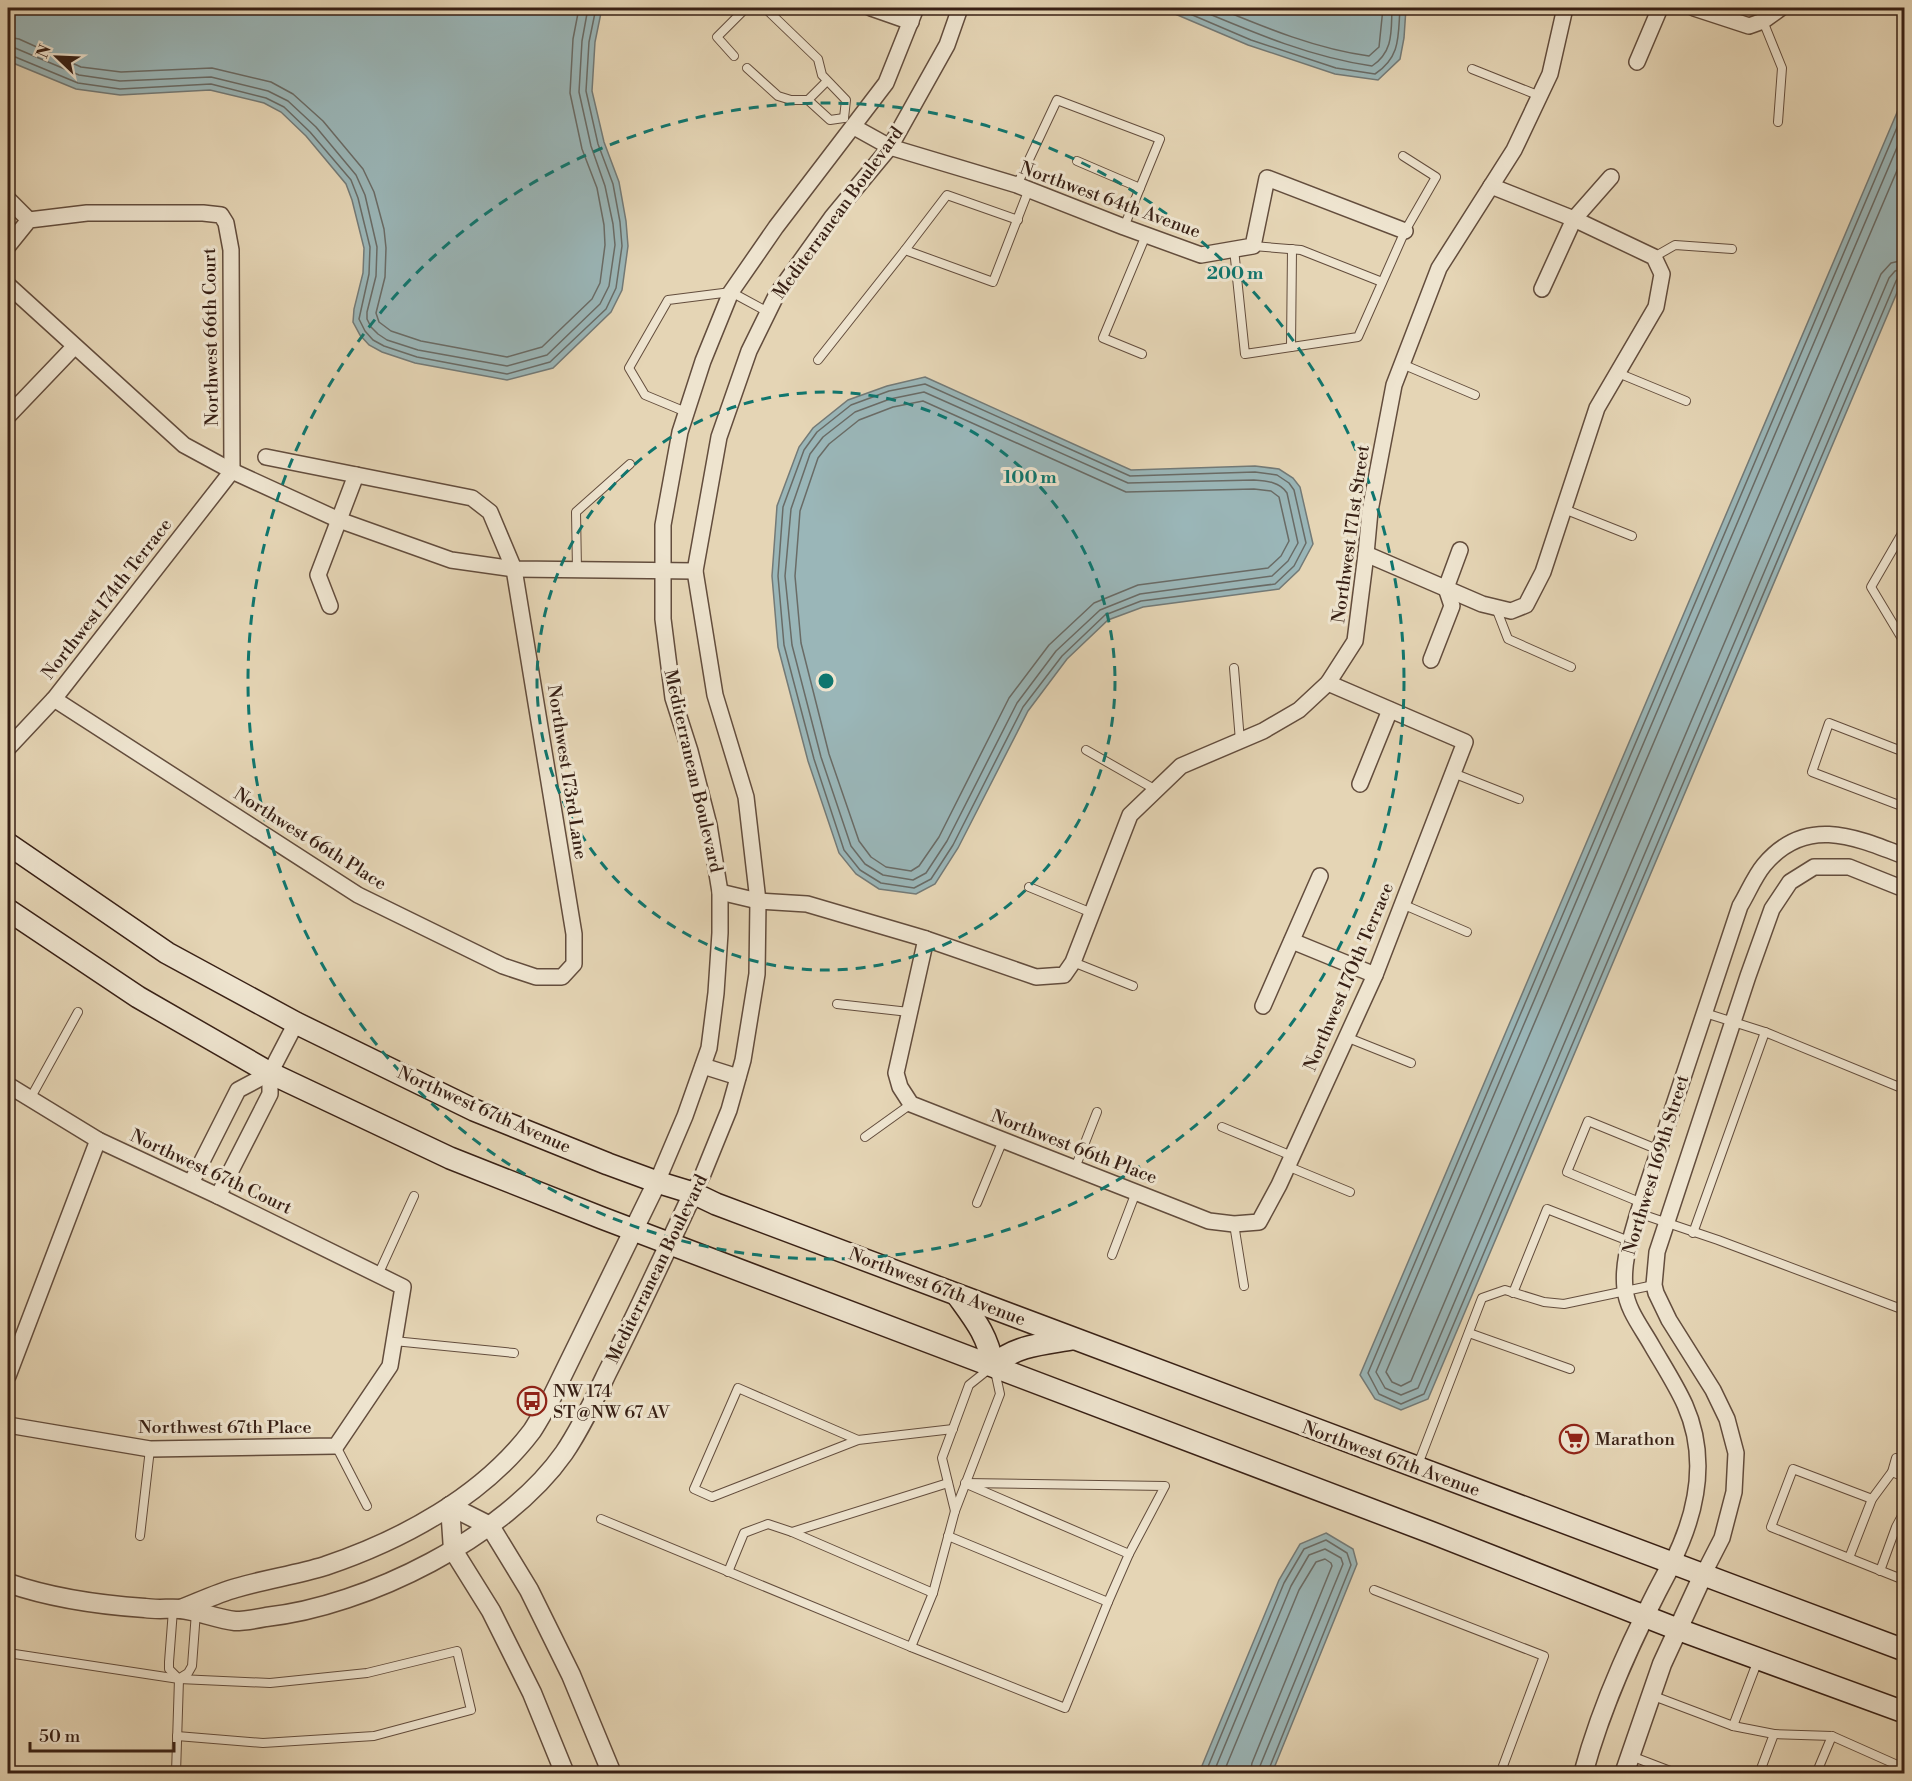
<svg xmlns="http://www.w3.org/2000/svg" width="1912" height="1781" font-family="'Libre Bodoni',serif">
	<rect width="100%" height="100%" fill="#e5d5b5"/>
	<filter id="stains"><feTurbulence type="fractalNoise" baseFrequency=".00333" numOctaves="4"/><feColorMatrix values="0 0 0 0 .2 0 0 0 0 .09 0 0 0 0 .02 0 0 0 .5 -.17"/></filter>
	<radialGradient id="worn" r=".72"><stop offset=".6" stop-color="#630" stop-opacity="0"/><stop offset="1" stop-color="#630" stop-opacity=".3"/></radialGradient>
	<!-- water -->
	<g fill="#9ab6b8" stroke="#737a77" stroke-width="1.5">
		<path d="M8 8H602L595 42 592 91 604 142 619 182 626 221 628 246 622 290 611 312 553 368 507 380 415 363 382 352 369 345 360 335 353 322 354 309 363 273 364 248 352 200 346 184 306 136 281 112 264 103 210 90 120 95 76 89 13 63 8 58Z"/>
		<path d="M1161 8H1406L1404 38 1400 59 1378 80 1335 74 1248 45Z"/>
		<path d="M1904 96V276L1428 1399 1401 1410 1375 1399 1360 1375Z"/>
		<path d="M925 377 1131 470 1255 466 1279 469 1293 478 1300 487 1313 544 1299 570 1279 589 1143 607 1108 620 1067 659 1028 711 958 848 935 884 916 894 879 889 856 874 839 853 808 761 778 647 772 576 777 506 799 447 813 428 848 400 887 386Z"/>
		<path d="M1326 1533 1353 1549 1357 1564 1272 1773H1199L1279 1580 1300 1544Z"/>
	</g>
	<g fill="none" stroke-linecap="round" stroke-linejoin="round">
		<!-- shore -->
		<g stroke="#696b66" stroke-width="1.5">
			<path d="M1176 8 1251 40 1336 68 1375 74C1401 57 1398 36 1400 8"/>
			<path d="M1195 8C1252 32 1310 57 1372 66 1394 51 1391 31 1392 8"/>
			<path d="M1218 8C1266 28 1317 49 1369 56L1379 47 1383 8"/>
			<path d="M8 37 19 39 81 67 121 72 212 68 271 82 293 94 323 121 363 169 374 192 384 229 386 248 385 277 376 313 379 322 391 331 421 341 507 357 542 347 592 299 600 283 605 245 604 225 597 188 582 149 570 93 573 39 579 8"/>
			<path d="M8 47 15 48 79 75 120 81 211 77 268 91 288 101 316 127 356 175 365 195 377 247 376 276 367 312V319L371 327 378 334 387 340 418 350 507 366 547 355 600 304 609 286 615 245 613 224 605 186 591 146 579 92 582 41 588 8"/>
			<path d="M8 54 78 83 120 89 211 84 266 98 284 107 310 132 351 180 358 198 370 247 369 274 359 319 365 331 373 340 384 346 417 357 507 374 550 362 606 309 616 288 622 246 620 222 613 184 598 144 586 91 589 42 596 8"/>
			<path d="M1904 111 1368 1373 1379 1394 1401 1404 1424 1394 1896 281 1899 277 1904 276"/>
			<path d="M1904 131 1376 1372 1385 1388 1401 1395 1418 1388 1889 278 1895 271 1904 269"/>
			<path d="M1904 154 1386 1372 1392 1382 1401 1386 1411 1381 1881 274 1891 263 1904 260"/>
			<path d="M925 384 1130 476 1255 472 1277 475 1289 483 1294 490 1306 543 1294 566 1275 584 1141 601 1105 615 1062 656 1023 707 953 845 931 879 914 888 881 883 860 870 844 850 814 759 784 645 778 576 783 507 804 450 817 432 851 405 889 391Z"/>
			<path d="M924 392 1128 483 1254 480C1267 481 1280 482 1287 493L1298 543 1288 561 1272 576 1140 594 1100 610 1056 651 1017 703 947 841 926 873 913 880 883 875 865 864 851 846 821 757 792 645 785 576 791 509 810 454 823 437 855 412 890 399Z"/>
			<path d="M923 401 1126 492 1254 489 1271 491 1279 497 1289 541 1281 556 1268 568 1138 585 1094 603 1049 645 1009 698 939 837 919 866 911 871 886 867 871 857 859 841 829 754 801 643 795 576 800 511 818 458 829 444 859 420 893 407Z"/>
			<path d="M1205 1774 1284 1583 1304 1549 1326 1540 1347 1553 1351 1565 1267 1774"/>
			<path d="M1213 1774 1291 1586 1309 1555 1325 1549 1341 1558 1343 1564 1260 1766 1259 1774"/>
			<path d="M1223 1774 1299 1590 1316 1562 1325 1559 1331 1563 1332 1566 1252 1763 1250 1774"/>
		</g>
		<!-- service casing -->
		<g stroke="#634d3d" stroke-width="10">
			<g id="service">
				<path d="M765 8 818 59 822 75 846 100 844 118"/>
				<path d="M1763 21 1782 68 1778 122"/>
				<path d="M734 56 717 37 746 8"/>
				<path d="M747 68 778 96 791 100H808L830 120 844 118"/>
				<path d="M1472 69 1540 96"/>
				<path d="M808 100 826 82"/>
				<path d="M1077 161 1140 188"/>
				<path d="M1017 185 1057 100 1160 139 1124 227"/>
				<path d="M1253 246 1301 250 1382 282"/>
				<path d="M1234 249 1245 354 1358 337 1405 231 1436 177 1403 156"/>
				<path d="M905 250 947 195 1018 220"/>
				<path d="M1654 257 1675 245 1732 249"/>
				<path d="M1291 347 1292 249"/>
				<path d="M1142 354 1103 338 1146 235"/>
				<path d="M818 360 905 250 993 282 1029 189"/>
				<path d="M1402 364 1475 395"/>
				<path d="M1618 373 1686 401"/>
				<path d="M686 412 645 395 629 368 668 300 731 292 768 312"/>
				<path d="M1564 509 1632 536"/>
				<path d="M1904 530 1871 587 1901 637 1904 638"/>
				<path d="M577 570 576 512 630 464"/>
				<path d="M1496 608 1508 639 1571 667"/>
				<path d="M1234 668 1240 741"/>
				<path d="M1086 750 1156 790"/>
				<path d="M1904 752 1829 723 1812 772 1904 807"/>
				<path d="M1453 773 1519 799"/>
				<path d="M1029 887 1092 913"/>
				<path d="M1402 904 1467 932"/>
				<path d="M1073 962 1133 986"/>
				<path d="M837 1004 909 1012"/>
				<path d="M1705 1013 1765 1032 1904 1089"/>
				<path d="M1346 1037 1411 1063"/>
				<path d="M30 1099 78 1012"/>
				<path d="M1222 1127 1292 1156"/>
				<path d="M865 1137 911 1104"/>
				<path d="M1287 1166 1350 1192"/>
				<path d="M1075 1168 1097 1112"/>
				<path d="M977 1203 1003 1140"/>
				<path d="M1642 1203 1567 1172 1588 1121 1659 1150"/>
				<path d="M1638 1213 1718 1240 1904 1310"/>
				<path d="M1234 1224 1244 1286"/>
				<path d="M1693 1233 1765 1032"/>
				<path d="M1112 1255 1136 1192"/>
				<path d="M378 1275 414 1196"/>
				<path d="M1513 1293 1547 1209 1629 1241"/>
				<path d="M1469 1333 1570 1369"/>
				<path d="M394 1341 514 1353"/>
				<path d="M858 1440 738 1388 694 1489 712 1497 858 1440 953 1429"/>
				<path d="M336 1446 367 1506"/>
				<path d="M1417 1467 1482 1298 1505 1290 1544 1302 1564 1304 1654 1285"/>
				<path d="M1892 1472 1904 1477"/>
				<path d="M965 1483 1165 1486 1129 1554"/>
				<path d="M969 1485 1129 1554 1108 1602"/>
				<path d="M1872 1499 1793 1469 1771 1527 1904 1580"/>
				<path d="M955 1511 942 1458 969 1385 989 1369"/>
				<path d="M601 1519 911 1647 933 1593 955 1511 1000 1394 995 1371"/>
				<path d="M792 1532 948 1483"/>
				<path d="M140 1536 150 1449"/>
				<path d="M1849 1558 1872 1499 1892 1472 1896 1458 1904 1461"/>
				<path d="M1880 1571 1896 1527 1904 1512"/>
				<path d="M728 1572 744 1533 768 1524 792 1532 933 1593"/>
				<path d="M1374 1590 1544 1656 1500 1774"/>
				<path d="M173 1610 169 1662V1669L179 1679 176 1773"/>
				<path d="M911 1647 1065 1708 1108 1602 948 1536"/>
				<path d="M8 1653 179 1679 270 1683 367 1673 457 1651 471 1710 374 1736 263 1743 177 1736"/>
				<path d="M180 1678 188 1673 192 1666 196 1612"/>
				<path d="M1651 1695 1733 1726 1774 1734 1759 1774"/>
				<path d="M1733 1726 1758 1660"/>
				<path d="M1774 1734 1832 1736 1904 1768"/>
				<path d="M1631 1756 1678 1774"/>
				<path d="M1816 1774 1832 1736"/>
			</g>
		</g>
		<!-- minor casing -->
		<g stroke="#634d3d" stroke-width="18">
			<g id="minor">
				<path d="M871 8 911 22"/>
				<path d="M1694 8 1749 26 1763 21 1781 8"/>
				<path d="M1637 62 1660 8"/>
				<path d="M854 127 890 147 1017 185 1124 227 1201 255 1253 246 1267 178 1405 231"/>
				<path d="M8 199 29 220"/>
				<path d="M8 246 29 220 87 213H203L221 215 226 223 231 250 232 471 54 699 8 748"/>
				<path d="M8 285 184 445 232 471 339 520 451 560 514 569 695 571"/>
				<path d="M1542 289 1574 219 1611 177"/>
				<path d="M8 416 74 347"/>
				<path d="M1366 554 1482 604 1511 611 1526 605 1543 572 1597 408 1656 307 1662 274 1654 257 1574 219 1491 186"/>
				<path d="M330 606 318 575 356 475"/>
				<path d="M1431 660 1452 606 1446 588 1460 550"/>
				<path d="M54 699 358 895 503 966 536 977H562L574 964V934L514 569 490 512 472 498 266 457"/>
				<path d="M1360 784 1390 710"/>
				<path d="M720 892 758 901 807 904 926 939 1036 977 1064 975 1073 962 1130 815 1181 766 1263 731 1299 710 1328 683 1355 641 1366 554 1370 511 1394 385 1439 268 1514 150 1550 74 1565 8"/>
				<path d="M926 939 896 1073 900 1087 911 1104 1209 1221 1234 1224 1259 1222 1279 1185 1375 975 1465 742 1328 683"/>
				<path d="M1292 941 1375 975"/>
				<path d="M1263 1006 1320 876"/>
				<path d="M703 1066 738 1077"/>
				<path d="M8 1085 98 1140 218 1196 403 1287 390 1366 336 1446 150 1449 8 1425"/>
				<path d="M657 1182 685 1116 709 1048 716 993 720 933V892L709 825 690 751 673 698 663 619V525L680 432 703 361 731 292 776 227 886 83 916 8"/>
				<path d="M191 1183 238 1090 270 1073"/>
				<path d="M693 1193 703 1174 729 1110 743 1060 757 974 758 901 746 797 715 695 695 571 719 437 749 351 777 294 832 217 890 147 947 45 960 8"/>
				<path d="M218 1196 270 1094V1073L296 1023"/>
				<path d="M8 1376 98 1140"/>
				<path d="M1672 1563C1697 1513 1709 1459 1685 1405 1676 1385 1663 1365 1652 1346 1642 1328 1627 1310 1625 1289 1622 1262 1631 1238 1638 1213L1740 906C1748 893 1754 877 1764 865 1805 816 1853 836 1904 856"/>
				<path d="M1703 1575 1722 1538 1734 1492 1736 1453 1727 1419 1713 1390 1669 1320 1656 1293 1654 1285 1657 1252 1748 976 1772 909 1790 882 1814 867H1849L1904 889"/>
			</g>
		</g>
		<!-- tertiary casing -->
		<g stroke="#634d3d" stroke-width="21">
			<g id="tertiary">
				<path d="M450 1506 490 1526 529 1590 571 1675 612 1774"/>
				<path d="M450 1506 453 1550 491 1611 532 1693 565 1774"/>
				<path d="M8 1583C51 1598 100 1605 145 1608 157 1610 170 1608 181 1609 199 1611 217 1619 235 1621 245 1621 256 1619 266 1617 367 1606 505 1537 564 1453 581 1428 594 1400 607 1373 637 1314 665 1253 693 1193"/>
				<path d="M181 1609C199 1602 218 1593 236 1588 266 1579 296 1575 325 1566 402 1540 482 1497 532 1431 538 1422 543 1412 549 1403L657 1182"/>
				<path d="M1583 1774C1603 1700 1636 1630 1672 1563"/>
				<path d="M1624 1774 1662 1664 1703 1575"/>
			</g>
		</g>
		<!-- secondary casing -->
		<g stroke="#382015" stroke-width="24">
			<g id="secondary">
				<path d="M8 844 167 953 296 1023 474 1110 608 1164 657 1182 693 1193 716 1204C1112 1354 1508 1503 1904 1650"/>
				<path d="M8 910 138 997 270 1073 450 1158 602 1218 1430 1532 1677 1629 1904 1712"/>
				<path d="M957 1295C975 1320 987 1334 993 1365 1017 1345 1043 1344 1072 1339"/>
			</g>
		</g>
		<!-- service -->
		<use href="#service" stroke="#eee4cf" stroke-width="8"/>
		<!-- minor -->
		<use href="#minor" stroke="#eee4cf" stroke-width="15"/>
		<!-- tertiary -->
		<use href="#tertiary" stroke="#eee4cf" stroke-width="18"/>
		<!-- secondary -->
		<use href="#secondary" stroke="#eee4cf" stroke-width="21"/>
	</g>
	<!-- distance rings -->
	<g fill="none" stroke="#0f766e" stroke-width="3" stroke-dasharray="10 8">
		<circle cx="826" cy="681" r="289"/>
		<circle cx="826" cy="681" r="578"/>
	</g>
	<!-- icons -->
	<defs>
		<g id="bus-ring" transform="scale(1.5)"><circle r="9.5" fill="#eee4cf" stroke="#8f2418" stroke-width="1.5"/><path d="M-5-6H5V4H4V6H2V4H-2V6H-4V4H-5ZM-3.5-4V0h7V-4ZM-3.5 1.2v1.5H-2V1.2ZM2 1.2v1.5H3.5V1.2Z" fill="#8f2418"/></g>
		<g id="supermarket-ring" transform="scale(1.5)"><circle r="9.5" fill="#eee4cf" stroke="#8f2418" stroke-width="1.5"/><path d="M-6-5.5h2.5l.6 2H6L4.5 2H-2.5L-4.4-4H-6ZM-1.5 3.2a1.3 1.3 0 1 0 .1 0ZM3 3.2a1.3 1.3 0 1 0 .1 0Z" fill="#8f2418"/></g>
	</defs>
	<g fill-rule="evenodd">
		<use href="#bus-ring" x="532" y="1401"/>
		<use href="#supermarket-ring" x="1574" y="1439"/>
	</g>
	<g text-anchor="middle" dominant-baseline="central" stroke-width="6" stroke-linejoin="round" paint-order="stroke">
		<!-- street labels -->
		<g font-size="18" fill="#382015" stroke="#eee4cf">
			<text transform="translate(1110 200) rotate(20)">Northwest 64th Avenue</text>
			<text transform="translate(838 213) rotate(-54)">Mediterranean Boulevard</text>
			<text transform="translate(211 337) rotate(-91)">Northwest 66th Court</text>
			<text transform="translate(1351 534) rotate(-82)">Northwest 171st Street</text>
			<text transform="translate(107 599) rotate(-52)">Northwest 174th Terrace</text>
			<text transform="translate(693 771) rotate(77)">Mediterranean Boulevard</text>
			<text transform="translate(567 772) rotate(81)">Northwest 173rd Lane</text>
			<text transform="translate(310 839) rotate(32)">Northwest 66th Place</text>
			<text transform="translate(1349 977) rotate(-67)">Northwest 17Oth Terrace</text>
			<text transform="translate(484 1110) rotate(24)">Northwest 67th Avenue</text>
			<text transform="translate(1074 1147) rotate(21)">Northwest 66th Place</text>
			<text transform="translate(1656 1165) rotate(-73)">Northwest 169th Street</text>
			<text transform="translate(211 1172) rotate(25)">Northwest 67th Court</text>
			<text transform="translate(657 1269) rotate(-64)">Mediterranean Boulevard</text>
			<text transform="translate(937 1287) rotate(21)">Northwest 67th Avenue</text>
			<text x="225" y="1427">Northwest 67th Place</text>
			<text transform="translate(1391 1459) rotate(20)">Northwest 67th Avenue</text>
		</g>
		<!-- poi labels -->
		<g font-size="18" fill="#382015" stroke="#eee4cf" text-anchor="start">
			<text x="553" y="1391">NW 174<tspan x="553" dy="21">ST@NW 67 AV</tspan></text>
			<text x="1595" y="1439">Marathon</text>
		</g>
	</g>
	<circle cx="826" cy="681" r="9" fill="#0f766e" stroke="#eee4cf" stroke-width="3"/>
	<g font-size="18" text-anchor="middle" font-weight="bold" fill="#0f766e" stroke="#eee4cf" stroke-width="6" stroke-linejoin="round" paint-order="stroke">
		<text x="1235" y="279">200 m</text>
		<text x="1030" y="483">100 m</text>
	</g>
	<!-- margin -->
	<rect width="1912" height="1781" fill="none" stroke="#e5d5b5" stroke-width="30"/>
	<rect x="9" y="9" width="1894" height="1763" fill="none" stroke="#382015" stroke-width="3"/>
	<rect x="15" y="15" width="1882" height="1751" fill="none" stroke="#382015" stroke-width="1.5"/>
	<!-- north arrow -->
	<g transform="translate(57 57) rotate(293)" stroke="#eee4cf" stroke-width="4.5" paint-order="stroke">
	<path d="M0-4.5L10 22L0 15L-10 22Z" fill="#382015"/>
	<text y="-9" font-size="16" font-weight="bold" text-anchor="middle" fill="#382015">N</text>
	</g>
	<!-- scale -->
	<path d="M30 1742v9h144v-9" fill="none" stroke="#382015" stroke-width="3"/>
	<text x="39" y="1742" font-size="18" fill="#382015" stroke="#eee4cf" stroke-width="4.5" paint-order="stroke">50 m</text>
	<rect width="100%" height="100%" filter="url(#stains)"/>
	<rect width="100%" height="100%" fill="url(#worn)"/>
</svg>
